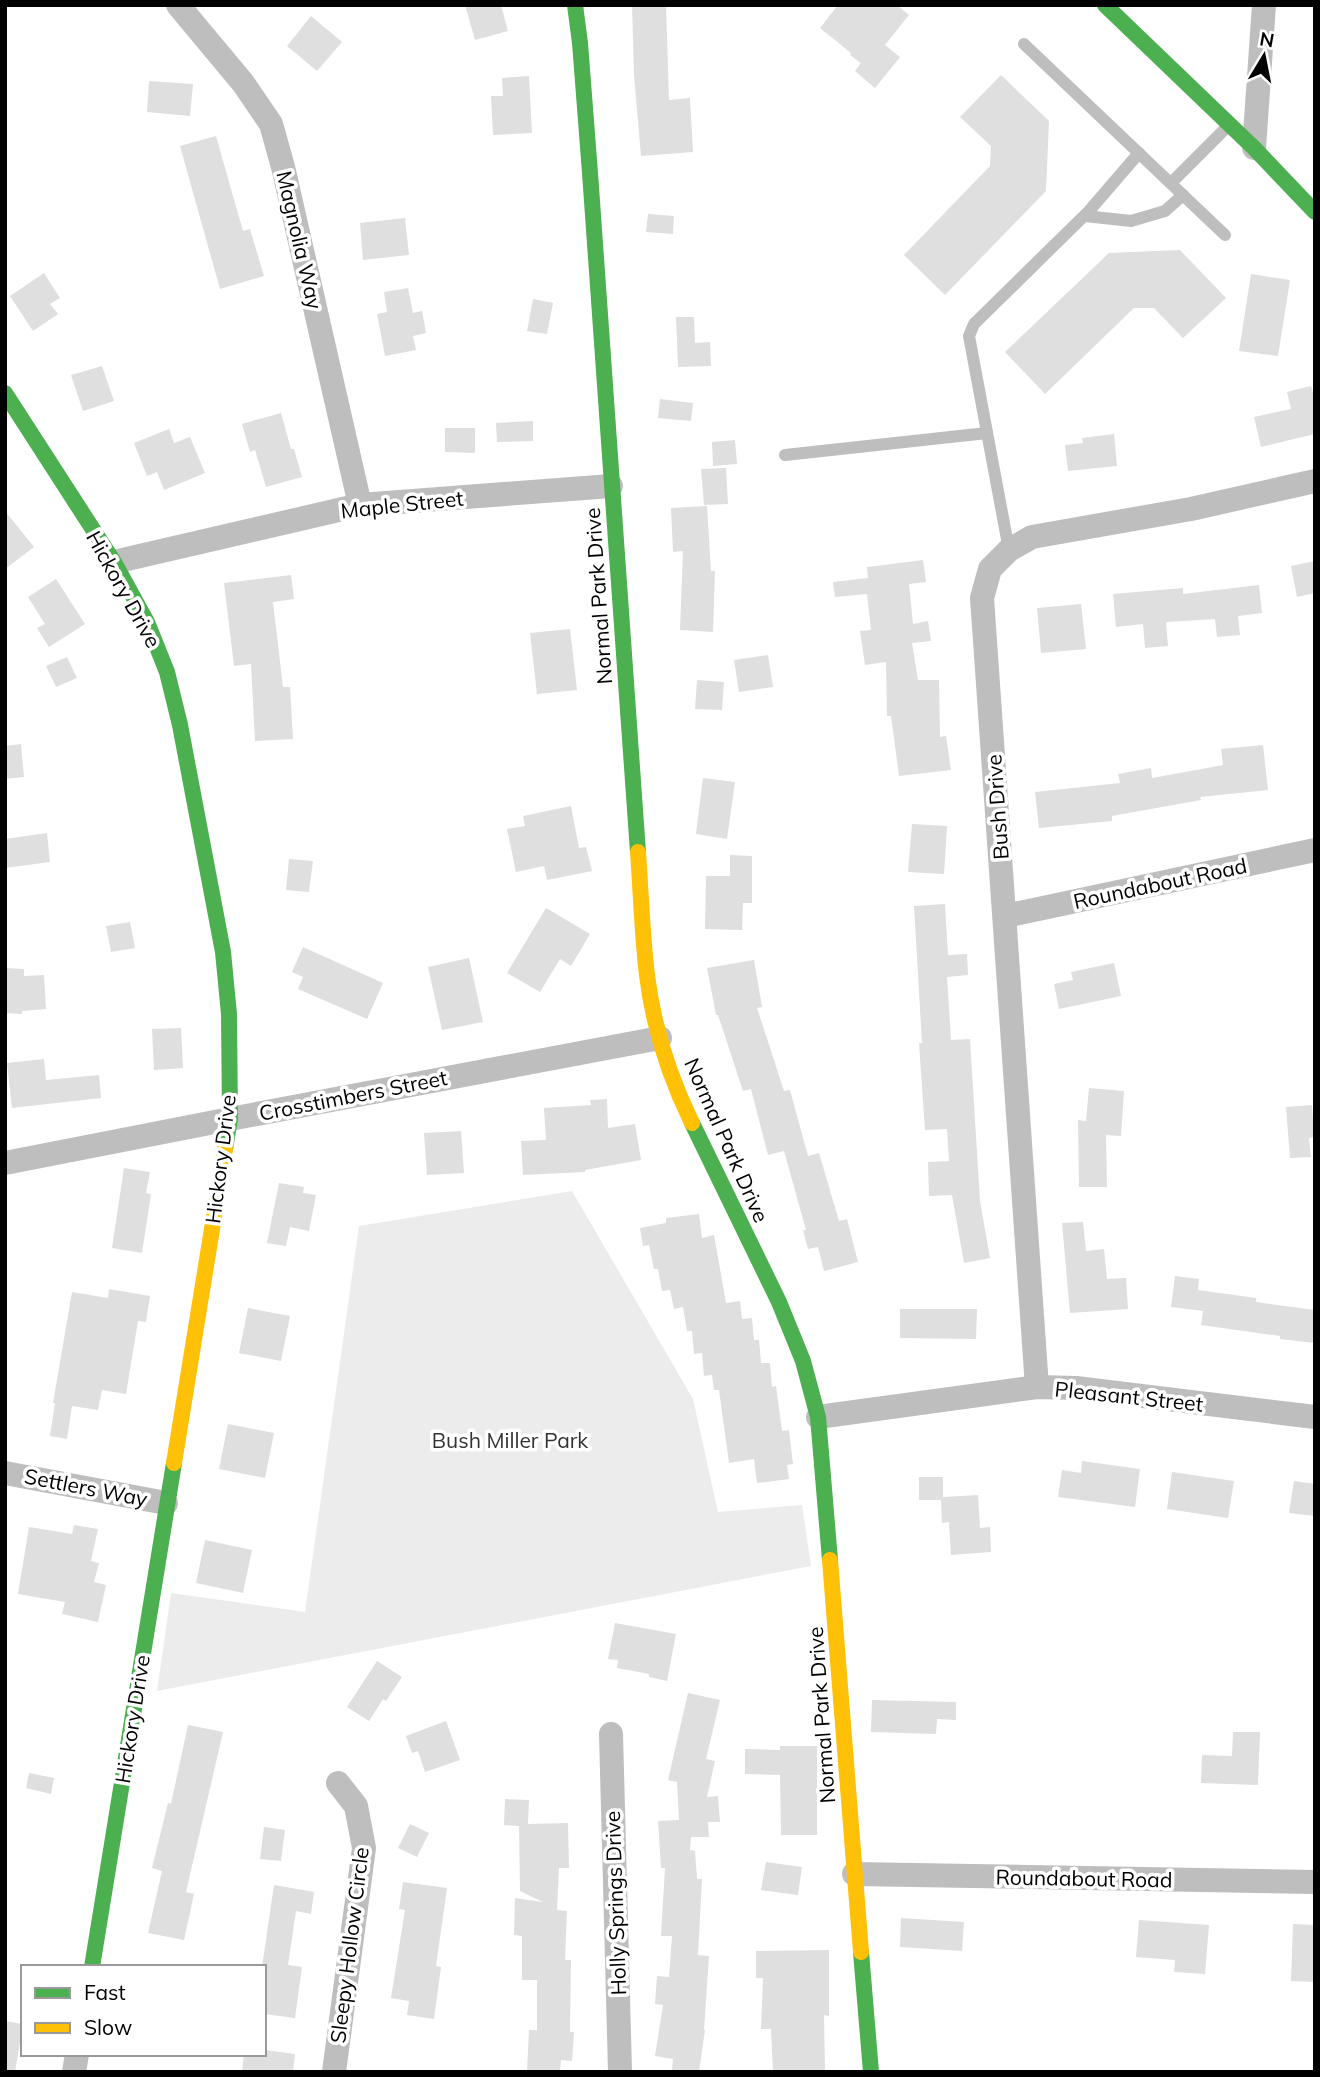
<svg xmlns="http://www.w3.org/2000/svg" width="1320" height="2077" font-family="Mulish,sans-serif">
	<rect width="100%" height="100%" fill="#fff"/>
	<!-- green -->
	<path fill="#ececec" d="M572 1191 693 1399 718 1512 802 1505 811 1566 157 1691 171 1593 305 1612 359 1226Z"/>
	<!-- building -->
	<g fill="#dfdfdf">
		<path d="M465 5H501L508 31 475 40Z"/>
		<path d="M632 5H666L669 100 690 98 693 152 641 156 634 75Z"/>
		<path d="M838 5H897L909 15 885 45 900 57 875 88 855 71 861 63 850 55 851 53 820 28Z"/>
		<path d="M311 16 342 42 317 71 287 46Z"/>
		<path d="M1001 75 1049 121 1046 191 945 295 904 255 990 166 991 146 960 117Z"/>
		<path d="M529 76 532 133 493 135 491 96H503L502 78Z"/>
		<path d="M149 81 193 84 190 116 147 112Z"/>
		<path d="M216 136 243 231 250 229 264 276 220 289 180 146Z"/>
		<path d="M648 214 674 216 673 234 646 232Z"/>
		<path d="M405 218 409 255 363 260 360 223Z"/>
		<path d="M1180 250 1226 298 1183 338 1154 308H1134L1045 394 1005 352 1109 253Z"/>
		<path d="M44 273 60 298 50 304 58 314 33 331 10 296Z"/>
		<path d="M1251 274 1290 280 1278 356 1239 351Z"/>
		<path d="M408 288 413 313 422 311 426 333 413 336 416 350 385 356 377 314 387 312 384 292Z"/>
		<path d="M533 299 553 303 547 334 527 331Z"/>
		<path d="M676 317H694L695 343 710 342 711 366 678 367Z"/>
		<path d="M102 366 114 401 83 411 71 375Z"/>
		<path d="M1311 386 1315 400V434L1261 447 1254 417 1291 409 1287 392Z"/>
		<path d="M660 399 693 403 691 421 658 418Z"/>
		<path d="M281 413 291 449H294L302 477 266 487 255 450 250 452 242 424Z"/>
		<path d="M533 421V441L497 442 496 423Z"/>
		<path d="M445 428H475V453L445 452Z"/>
		<path d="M169 429 174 443 190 437 205 473 164 490 157 472 147 476 134 443Z"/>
		<path d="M1114 434 1117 466 1068 471 1065 445 1083 443 1082 438Z"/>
		<path d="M735 440 737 464 713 466 712 442Z"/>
		<path d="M726 468 728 504 704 505 701 469Z"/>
		<path d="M707 506 711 571H715L713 632 680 630 683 551 673 552 671 508Z"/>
		<path d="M5 511 34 547 5 569Z"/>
		<path d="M923 560 926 582 909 584 913 624 928 621 931 641 912 643 918 680H939L940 737 946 736 951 770 899 776 891 716H887L886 662 865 665 860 631 871 630 867 594 835 597 833 582 868 578 867 567Z"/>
		<path d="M1315 561V593L1297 597 1291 566Z"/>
		<path d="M291 575 294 599 273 602 283 687H290L293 739 255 741 251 664 234 666 224 583Z"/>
		<path d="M56 579 85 624 49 647 37 628 45 624 28 597Z"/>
		<path d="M1259 585 1262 613 1238 616 1240 635 1217 637 1215 619 1166 622 1168 646 1145 648 1143 624 1116 627 1113 594 1183 588V594Z"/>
		<path d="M1081 604 1086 649 1041 653 1037 608Z"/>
		<path d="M570 629 577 690 537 694 530 633Z"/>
		<path d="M768 655 773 687 739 692 734 660Z"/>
		<path d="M67 657 77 678 56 687 46 666Z"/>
		<path d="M697 680 724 682 722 710 695 709Z"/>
		<path d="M21 744 24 777 5 779V746Z"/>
		<path d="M1263 745 1268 790 1200 797 1201 800 1112 816V821L1039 828 1035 792 1120 783 1118 774 1151 768 1152 778 1223 765 1221 749Z"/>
		<path d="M703 778 735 782 727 839 696 834Z"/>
		<path d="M571 806 579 848 586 847 592 871 547 880 544 866 516 872 507 829 525 826 523 816Z"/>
		<path d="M912 824 947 826 944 874 908 872Z"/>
		<path d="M47 833 50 862 5 868V839Z"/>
		<path d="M730 855 752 856V903H743L742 930 705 929 706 876H730Z"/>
		<path d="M289 859 313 861 309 892 286 890Z"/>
		<path d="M945 904 948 955 967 954 968 975 947 977 951 1040 970 1039 980 1201 990 1258 964 1263 952 1195 929 1196 928 1162 949 1161 947 1129 925 1130 919 1043H922L914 906Z"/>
		<path d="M546 908 590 934 571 966 560 959 540 992 507 973Z"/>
		<path d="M130 922 135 948 111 952 106 926Z"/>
		<path d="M303 947 383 983 367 1019 298 989 303 977 292 972Z"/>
		<path d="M469 958 483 1022 442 1030 428 967Z"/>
		<path d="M754 960 762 1007 757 1008 784 1091 790 1090 808 1156 819 1153 839 1221 847 1219 858 1262 824 1271 818 1247 808 1249 803 1230H806L784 1151 768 1155 751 1089 743 1091 718 1015H716L707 968Z"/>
		<path d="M1114 963 1121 996 1059 1009 1054 984 1073 980 1071 972Z"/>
		<path d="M5 968 24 969V976L44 975 46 1009 22 1011V1014L5 1013Z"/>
		<path d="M181 1028 183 1068 154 1070 152 1029Z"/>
		<path d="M44 1059 46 1080 99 1075 101 1098 12 1108 7 1063Z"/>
		<path d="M1089 1088 1124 1091 1121 1136 1106 1135 1107 1187H1079L1078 1120 1086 1121Z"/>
		<path d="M607 1099 608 1128 635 1124 641 1160 585 1170V1172L523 1175 521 1141 546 1140 544 1108 591 1105 590 1100Z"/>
		<path d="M1312 1105 1314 1137 1309 1138 1311 1157 1290 1158 1286 1107Z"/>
		<path d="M461 1131 464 1173 427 1175 424 1133Z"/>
		<path d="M124 1168 150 1172 146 1193 151 1194 142 1253 112 1248Z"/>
		<path d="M279 1183 304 1187 303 1193 316 1195 309 1231 290 1227 286 1246 267 1243Z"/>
		<path d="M699 1214 702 1238 714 1235 726 1303 740 1301 742 1319 752 1318 754 1340H759L761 1363H770L772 1387 776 1386 782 1431 789 1430 793 1464 787 1465 789 1479 757 1483 754 1459 729 1463 719 1390H714L712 1375 704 1376 702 1353 694 1354 692 1331H687L683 1307 674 1309 670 1290 662 1291 658 1269H654L649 1245 643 1246 640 1228 666 1223V1218Z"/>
		<path d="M1083 1222 1086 1251 1104 1249 1107 1279 1126 1278 1128 1309 1070 1313 1062 1223Z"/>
		<path d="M1175 1276 1199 1279 1198 1290 1256 1298V1302L1315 1310V1343L1280 1339V1336L1201 1325 1203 1311 1171 1307Z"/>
		<path d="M109 1289 150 1296 146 1322 138 1321 126 1394 102 1390 98 1410 72 1406 67 1439 50 1436 55 1403H53L72 1292 108 1298Z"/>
		<path d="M248 1308 290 1316 281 1361 239 1353Z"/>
		<path d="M900 1309H977L976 1339 900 1338Z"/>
		<path d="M228 1424 274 1433 265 1478 219 1469Z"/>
		<path d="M1082 1461 1140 1469 1135 1507 1058 1497 1062 1470 1081 1473Z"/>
		<path d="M1172 1472 1234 1481 1228 1518 1167 1509Z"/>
		<path d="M919 1477H943V1497L978 1495 980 1528 990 1527 991 1552 951 1555 949 1522 942 1523 941 1500H919Z"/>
		<path d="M1294 1481 1315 1484V1516L1289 1513Z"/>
		<path d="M74 1525 98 1529 91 1561 99 1563 94 1582 106 1585 98 1622 62 1614 65 1602 18 1594 29 1527 72 1534Z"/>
		<path d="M205 1540 252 1550 243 1593 196 1583Z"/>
		<path d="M615 1623 676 1634 667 1681 649 1677V1674L617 1668 618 1660 608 1659Z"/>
		<path d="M377 1661 402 1677 386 1701 383 1699 369 1721 347 1707Z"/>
		<path d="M688 1693 720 1700 706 1759 715 1761 707 1797 718 1796 720 1822H708L709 1837H691L690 1850 695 1851 697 1879H702L698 1955 709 1956 704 2030H705L699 2072 672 2070 673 2059 655 2056 663 2005 655 2004 657 1976 669 1977 672 1936H661L665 1868H661L658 1821 679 1820 677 1782 668 1780Z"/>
		<path d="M872 1700 956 1702V1720L937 1719 936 1734 871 1732Z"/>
		<path d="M446 1721 460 1760 425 1772 418 1751 412 1753 406 1736Z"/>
		<path d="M188 1725 223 1732 186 1892 194 1894 184 1940 148 1933 162 1871 152 1868 168 1803 171 1804Z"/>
		<path d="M1233 1732H1260L1258 1785 1201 1783 1202 1755 1232 1756Z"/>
		<path d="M780 1746H817V1835H781L780 1775 745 1774V1749L780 1750Z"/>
		<path d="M29 1773 54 1778 51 1794 26 1788Z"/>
		<path d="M505 1799 529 1800 528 1824 568 1823 569 1868H559L557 1910 567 1911 565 1960H571L570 2032H574L572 2061 561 2060 560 2072H527L529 2030H537V1980H522V1936L514 1935 515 1898 543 1902 520 1891 519 1826 504 1825Z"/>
		<path d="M410 1824 429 1833 417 1857 398 1848Z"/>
		<path d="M264 1827 285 1830 281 1861 260 1859Z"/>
		<path d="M766 1862 802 1867 798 1895 761 1890Z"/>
		<path d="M403 1882 447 1888 436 1966 441 1967 434 2019 407 2015 409 2001 391 1998 405 1910 399 1909Z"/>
		<path d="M274 1885 314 1892 311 1914 296 1911 288 1965 302 1967 295 2018 264 2014V1967H262Z"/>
		<path d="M901 1918 964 1922 962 1951 900 1947Z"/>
		<path d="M1139 1920 1209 1925 1205 1974 1174 1972 1175 1960 1136 1957Z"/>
		<path d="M1293 1924 1315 1925V1982L1291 1981Z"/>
		<path d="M829 1950V2016L824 2015 825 2072H773L771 2029H761L763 1978H756V1951Z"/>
		<path d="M5 2021 23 2024 15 2072H5Z"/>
		<path d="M264 2050 295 2054 293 2072H242L244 2054H264Z"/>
	</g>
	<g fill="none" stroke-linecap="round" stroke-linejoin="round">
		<!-- lane -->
		<g stroke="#bebebe" stroke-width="12">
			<path d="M1024 44 1225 235"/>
			<path d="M1171 183 1227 127"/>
			<path d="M1085 216 1131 221 1165 211 1183 195"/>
			<path d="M785 455 987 433"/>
			<path d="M1009 550 969 336 974 324 1089 211 1139 153"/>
		</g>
		<!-- street -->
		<g stroke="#bebebe" stroke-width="24">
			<path d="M178 5 243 83 271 124 283 167 360 505"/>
			<path d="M1254 148 1264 5"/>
			<path d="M114 562 360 505 611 486"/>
			<path d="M1005 916 1315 850"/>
			<path d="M5 1163 230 1119 660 1038"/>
			<path d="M1037 1387 982 598 990 569 1009 550 1032 537 1191 509 1315 481"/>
			<path d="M818 1417 1037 1387 1076 1388 1315 1417"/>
			<path d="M5 1473 166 1503"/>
			<path d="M611 1734 620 2072"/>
			<path d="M854 1874 1315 1882"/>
			<path d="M74 2072 77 2054"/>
			<path d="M334 2072 364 1848 356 1806 338 1783"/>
		</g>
		<!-- fast -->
		<g stroke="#4caf50" stroke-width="16">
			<path d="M575 5 580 43 590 173 638 852"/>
			<path d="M1105 5 1254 148 1315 212"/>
			<path d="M5 393 114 562 147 622 167 672 180 725 223 952 229 1014 230 1119 225 1149"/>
			<path d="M692 1123 779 1302 803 1361 818 1417 830 1560"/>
			<path d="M861 1952 871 2072"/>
			<path d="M92 1967 174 1463"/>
		</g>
		<!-- slow -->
		<g stroke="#ffc107" stroke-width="16">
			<path d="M638 852C641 893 642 934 647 975 653 1025 670 1078 692 1123"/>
			<path d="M174 1463 225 1149"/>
			<path d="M830 1560 861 1952"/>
		</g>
	</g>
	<g text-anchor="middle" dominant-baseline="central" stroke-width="7" stroke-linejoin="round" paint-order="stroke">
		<!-- street labels -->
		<g font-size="21" fill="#000" stroke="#fff">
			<text transform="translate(300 240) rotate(77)">Magnolia Way</text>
			<text transform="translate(402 504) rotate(-6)">Maple Street</text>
			<text transform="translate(124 589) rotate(61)">Hickory Drive</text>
			<text transform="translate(598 596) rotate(-94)">Normal Park Drive</text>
			<text transform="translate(997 807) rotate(-94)">Bush Drive</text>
			<text transform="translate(1160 883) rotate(-12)">Roundabout Road</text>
			<text transform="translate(353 1095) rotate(-11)">Crosstimbers Street</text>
			<text transform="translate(727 1140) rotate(66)">Normal Park Drive</text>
			<text transform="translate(220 1159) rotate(-83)">Hickory Drive</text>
			<text transform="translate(1129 1396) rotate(6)">Pleasant Street</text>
			<text transform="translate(86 1487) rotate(11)">Settlers Way</text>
			<text transform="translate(821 1715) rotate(-94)">Normal Park Drive</text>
			<text transform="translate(132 1719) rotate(-81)">Hickory Drive</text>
			<text transform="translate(1084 1878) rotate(1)">Roundabout Road</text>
			<text transform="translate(615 1903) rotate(-92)">Holly Springs Drive</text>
			<text transform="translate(349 1945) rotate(-83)">Sleepy Hollow Circle</text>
		</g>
		<!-- park labels -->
		<g font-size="21" fill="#333" stroke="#fff">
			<text x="510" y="1440">Bush Miller Park</text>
		</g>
	</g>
	<!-- border -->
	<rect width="1320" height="2077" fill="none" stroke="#000000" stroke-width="14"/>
	<!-- legend -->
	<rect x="21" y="1965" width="245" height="91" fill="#ffffff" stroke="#999999" stroke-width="2"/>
	<rect x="35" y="1988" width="35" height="10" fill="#4caf50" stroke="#999999" stroke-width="2"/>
	<text x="84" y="2000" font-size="21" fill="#000000">Fast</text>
	<rect x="35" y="2023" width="35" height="10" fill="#ffc107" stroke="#999999" stroke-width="2"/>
	<text x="84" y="2035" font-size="21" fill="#000000">Slow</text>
	<!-- north arrow -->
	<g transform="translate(1264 56) rotate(10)" stroke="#ffffff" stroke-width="5" paint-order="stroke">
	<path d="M0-5L12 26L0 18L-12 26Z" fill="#000000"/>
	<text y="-10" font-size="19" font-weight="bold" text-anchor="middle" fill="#000000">N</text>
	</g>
</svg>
